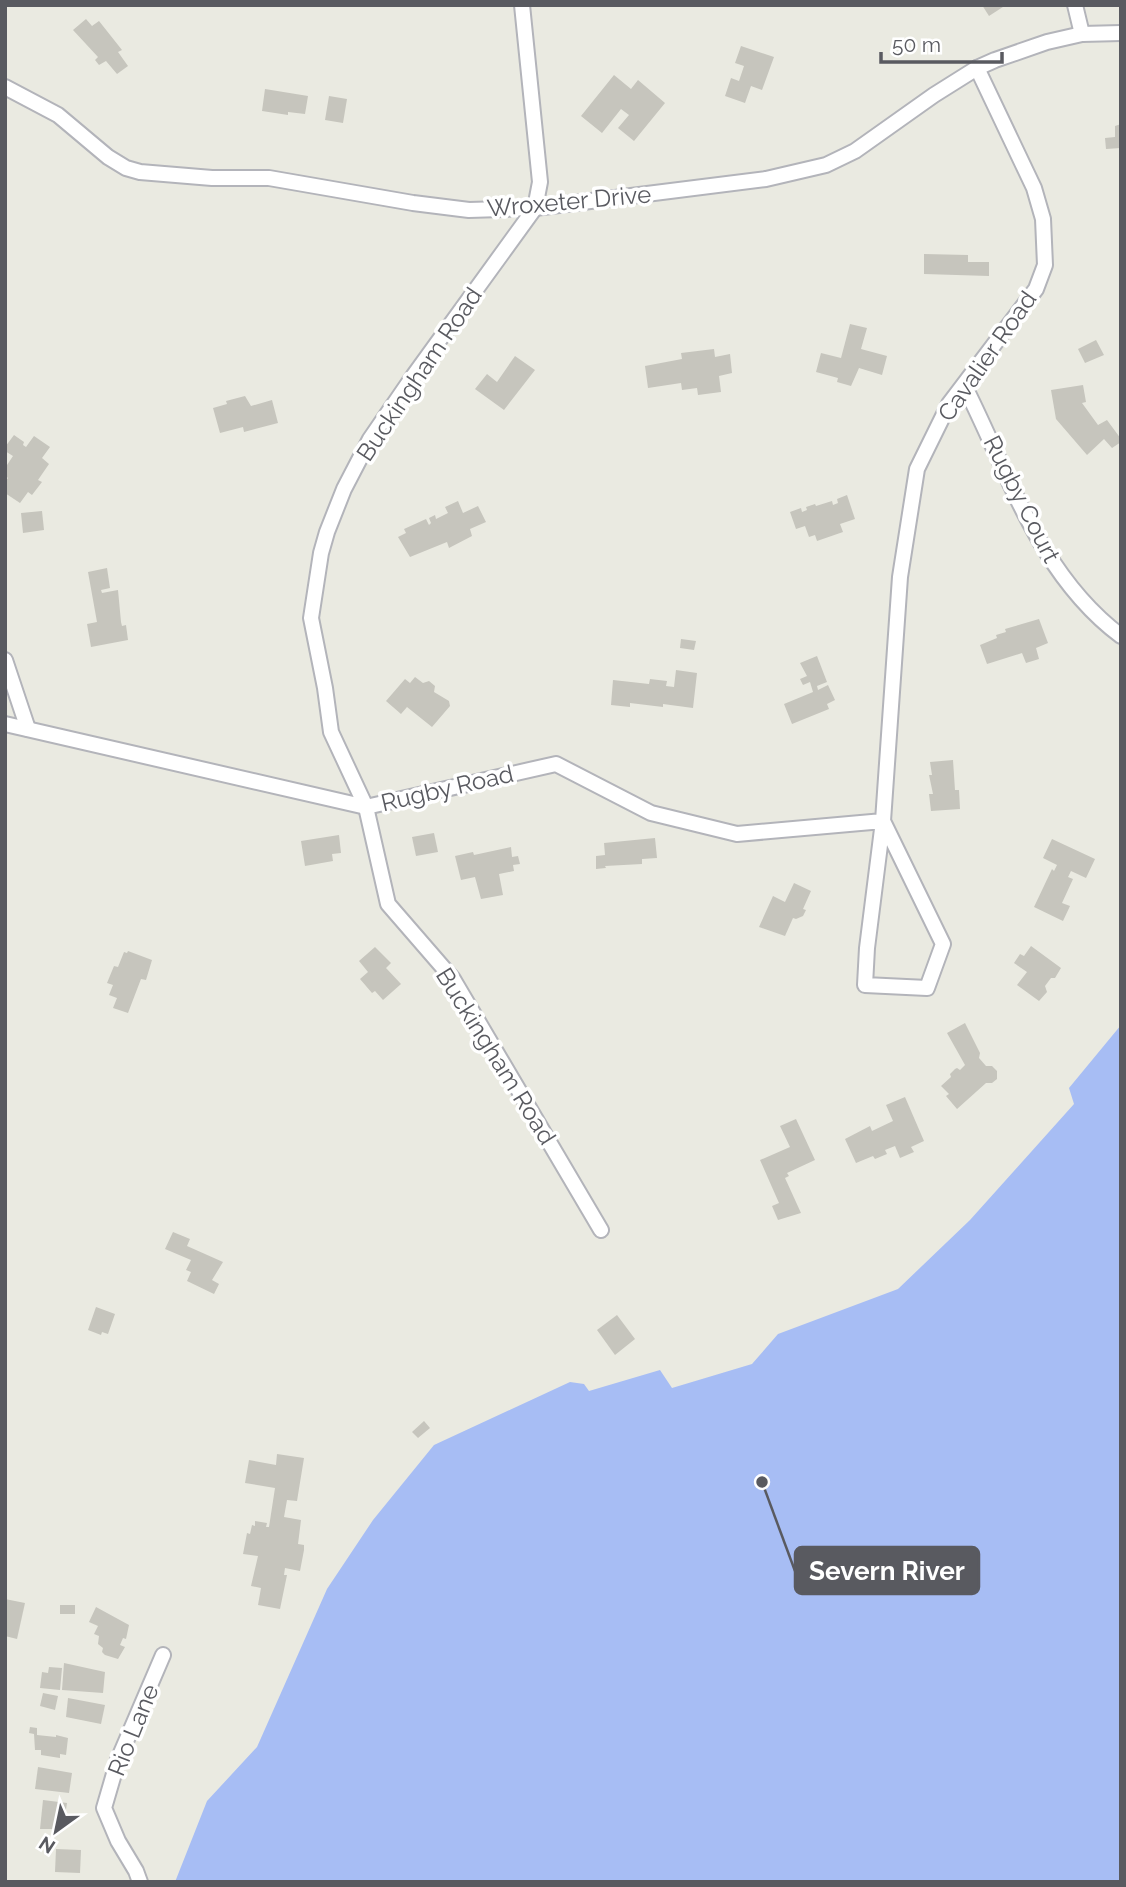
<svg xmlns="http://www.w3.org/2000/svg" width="1126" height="1887" font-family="Raleway,sans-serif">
	<rect width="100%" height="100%" fill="#eaeae1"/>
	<!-- water -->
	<path fill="#a7bdf4" d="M1121 1025V1882H175L207 1801 257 1747 327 1589 373 1520 434 1445 570 1382 584 1384 589 1391 660 1370 672 1388 752 1364 778 1334 898 1289 970 1220 1074 1104 1069 1088Z"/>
	<!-- building -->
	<g fill="#c6c5bd">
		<path d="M982 5H1006L989 16Z"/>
		<path d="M86 19 92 26 99 21 122 50 118 52 128 66 117 74 106 61 99 65 95 60 98 57 73 30Z"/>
		<path d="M741 46 774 57 762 90 751 86 745 103 725 96 731 78 739 81 744 66 735 63Z"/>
		<path d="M614 75 631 89 638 80 665 103 634 141 618 128 629 115 621 109 602 133 581 116Z"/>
		<path d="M265 89 308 96 305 114 288 112V115L262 111Z"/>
		<path d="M329 96 347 99 343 123 325 120Z"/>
		<path d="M1121 124V148L1106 149 1105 138 1115 137V126Z"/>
		<path d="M924 254 968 255V262H989V276L924 274Z"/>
		<path d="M850 324 867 328 861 349 887 356 882 375 859 368 851 386 837 382 838 378 816 372 821 353 841 358Z"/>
		<path d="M1096 340 1104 355 1085 363 1078 349Z"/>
		<path d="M714 349 715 357 730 354 732 373 719 376 721 392 698 395 697 388 682 390 681 383 648 388 645 366 682 359 681 353Z"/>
		<path d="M515 356 535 370 504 410 475 389 487 374 497 382Z"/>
		<path d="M1083 385 1086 402 1082 403 1098 425 1107 420 1121 439V442L1112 448 1104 439 1087 455 1056 419 1051 390Z"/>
		<path d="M245 396 251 406 272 400 278 423 244 432 243 427 220 433 213 408 227 404 226 401Z"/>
		<path d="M14 435 24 442 23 445 26 447 34 436 50 447 42 458 49 464 38 480 42 482 32 495 28 492 20 503 5 493V482L8 478 5 475V468L13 456 5 451V447Z"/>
		<path d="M847 495 855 519 840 524 843 532 817 541 815 535 809 537 805 526 796 529 790 512 801 508 802 512 807 510 806 507 815 504 816 506 832 501 833 505 838 503 837 499Z"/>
		<path d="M458 501 463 513 478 506 486 522 470 529 472 536 449 548 447 542 410 557 398 537 406 533 404 529 426 519 429 525 431 523 429 518 435 515 436 519 448 513 445 507Z"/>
		<path d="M42 511 44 530 23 533 21 513Z"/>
		<path d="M107 568 110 588 101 590 102 593 118 590 121 622 122 626 126 625 128 640 91 647 87 624 97 622 88 572Z"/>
		<path d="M1039 619 1048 643 1036 648 1039 659 1026 663 1022 653 987 664 980 645 997 638 996 635 1006 632 1005 629Z"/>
		<path d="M681 639 696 641 694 650 680 648Z"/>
		<path d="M817 656 827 682 817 686 818 690 828 685 835 700 827 704 829 709 792 724 784 704 813 692 810 682 803 685 800 679 807 676 800 663Z"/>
		<path d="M676 670 697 673 693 708 663 704V707L630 703V707L611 705 613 680 649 684 650 679 667 681 666 686 674 687Z"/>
		<path d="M415 677 423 683 429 681 435 686 434 692 449 701 450 706 432 727 407 707 401 714 386 701 405 679 410 683Z"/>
		<path d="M953 760 955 790H959L960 809 931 811 929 794H933L929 775H932L930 762Z"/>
		<path d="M434 833 438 852 416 856 412 837Z"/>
		<path d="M339 835 341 853 332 854 333 861 305 866 301 841Z"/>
		<path d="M655 838 657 858 642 859V864L605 866 606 868 596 869V856L605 855 604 843Z"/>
		<path d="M1052 839 1095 859 1086 878 1071 871 1068 877 1073 879 1062 903 1070 906 1063 921 1034 907 1052 869 1054 871 1057 865 1043 858Z"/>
		<path d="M511 847 512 857 518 856 520 864 513 865 514 871 499 874 503 895 481 899 475 877 461 880 455 856 473 852 474 855Z"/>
		<path d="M794 883 811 891 803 909 806 910 803 916 796 919 793 918 785 936 759 927 773 896 785 902Z"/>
		<path d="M1031 946 1061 968 1055 978H1051L1045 986 1047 992 1039 1001 1017 985 1027 972 1014 963 1020 954 1024 956Z"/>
		<path d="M375 947 391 963 386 968 401 984 383 1000 375 991 372 993 360 979 368 972 359 961Z"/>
		<path d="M128 951 152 960 146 980 141 979 128 1013 113 1008 117 998 109 995 113 985 107 983 114 966 118 967 124 952 127 953Z"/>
		<path d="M965 1023 980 1053 979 1058 986 1066H992L997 1071V1079L992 1083H986L957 1109 946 1096 949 1094 941 1086 951 1077 950 1074 955 1069 957 1068 960 1070 965 1065 947 1033Z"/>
		<path d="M905 1097 924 1141 911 1147 914 1152 900 1158 895 1146 885 1150 887 1154 875 1159 873 1156 856 1163 845 1139 870 1126 872 1131 893 1121 886 1105Z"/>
		<path d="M796 1119 815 1160 787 1173 789 1176 785 1178 801 1213 778 1220 772 1206 779 1203 760 1160 790 1147 780 1126Z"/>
		<path d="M173 1232 190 1239 187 1246 223 1262 212 1280 219 1284 214 1294 187 1281 191 1272 186 1270 191 1260 165 1249Z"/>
		<path d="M96 1307 115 1314 108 1334 102 1332 101 1335 88 1330Z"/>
		<path d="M617 1315 635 1339 615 1355 597 1330Z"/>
		<path d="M424 1421 430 1428 418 1438 412 1432Z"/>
		<path d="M277 1454 304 1458 297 1501 287 1500 284 1517 301 1520 298 1544 304 1545V1550L300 1571 285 1568 284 1575H287L280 1609 258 1605 261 1588 251 1586 258 1556 243 1554 247 1533 250 1534 252 1525 255 1526V1521L267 1523 266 1527H269L275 1488 245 1483 249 1460 276 1465Z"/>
		<path d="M5 1599 25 1603 17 1639 5 1636Z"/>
		<rect x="60" y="1605" width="15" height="9"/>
		<path d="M96 1607 129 1625 126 1639 123 1638 120 1645 125 1647 118 1659 105 1655 102 1652 103 1648 98 1644 99 1636 94 1634 98 1626 89 1622Z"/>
		<path d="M64 1663 105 1672 103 1693 62 1690Z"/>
		<path d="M49 1667 62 1668 60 1690 40 1688 42 1672 48 1673Z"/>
		<path d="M43 1693 58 1696 55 1710 40 1706Z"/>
		<path d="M68 1698 105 1705 101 1724 66 1717Z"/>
		<path d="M30 1727 37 1728V1735L56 1737V1735L68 1738 66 1755 60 1754V1758L41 1755V1750H35L34 1734 29 1733Z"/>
		<path d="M38 1767 72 1773 69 1793 35 1789Z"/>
		<path d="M43 1800 67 1803 63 1829H40Z"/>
		<path d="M56 1849 81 1850 80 1873 55 1872Z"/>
	</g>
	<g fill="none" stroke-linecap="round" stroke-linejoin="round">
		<!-- minor casing -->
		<g stroke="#b3b4ba" stroke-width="18">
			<g id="minor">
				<path d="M522 5 540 182 535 208 414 375 370 439 344 489 327 532 321 553 311 618 325 688 331 732 366 807 388 904 453 979 601 1230"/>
				<path d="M1075 5 1082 34"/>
				<path d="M5 87 58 115 108 157 126 168 140 172 212 178H269L413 203 469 210 535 208 766 179 826 165 855 151 934 95 977 68 995 60 1047 42 1082 34 1121 33"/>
				<path d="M964 385C1008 472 1039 575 1121 636"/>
				<path d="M5 660 28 729"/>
				<path d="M5 724 366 807 556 764 651 813 737 834 883 821 943 944 927 988 865 985 867 948 883 821 900 577 917 469 949 404 1036 289 1045 265 1043 219 1034 188 977 68"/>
				<path d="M140 1882 136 1871 118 1841 104 1808 118 1760 163 1655"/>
			</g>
		</g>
		<!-- minor -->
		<use href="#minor" stroke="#fff" stroke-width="14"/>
	</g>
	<g text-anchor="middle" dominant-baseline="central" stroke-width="7" stroke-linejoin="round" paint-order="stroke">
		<!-- street labels -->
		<g font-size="24" fill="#595a60" stroke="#fff">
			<text transform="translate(569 201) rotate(-5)">Wroxeter Drive</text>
			<text transform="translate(987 356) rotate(-55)">Cavalier Road</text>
			<text transform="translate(419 374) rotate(-56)">Buckingham Road</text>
			<text transform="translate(1022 499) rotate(63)">Rugby Court</text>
			<text transform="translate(447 788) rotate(-13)">Rugby Road</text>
			<text transform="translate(496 1056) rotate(58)">Buckingham Road</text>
			<text transform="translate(133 1730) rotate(-68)">Rio Lane</text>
		</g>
	</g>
	<!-- callouts -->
	<path fill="none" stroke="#595a60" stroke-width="2.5" d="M762 1482L795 1571"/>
	<circle fill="#595a60" stroke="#fff" stroke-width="2.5" cx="762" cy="1482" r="7"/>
	<rect fill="#595a60" stroke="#595a60" stroke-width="2.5" x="795" y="1547" width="184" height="47" rx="7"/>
	<g font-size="26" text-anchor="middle" font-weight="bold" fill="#fff">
		<text x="887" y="1580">Severn River</text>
	</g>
	<!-- border -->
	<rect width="1126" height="1887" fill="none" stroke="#595a60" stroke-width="14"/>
	<!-- north arrow -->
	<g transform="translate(56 1831) rotate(213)" stroke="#ffffff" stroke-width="5" paint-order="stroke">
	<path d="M0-5L12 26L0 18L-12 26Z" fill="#595a60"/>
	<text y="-10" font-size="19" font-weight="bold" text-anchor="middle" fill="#595a60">N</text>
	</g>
	<!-- scale -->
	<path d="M881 52v10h121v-10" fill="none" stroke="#595a60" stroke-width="3.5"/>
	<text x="892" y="52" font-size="21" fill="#595a60" stroke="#ffffff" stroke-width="5" paint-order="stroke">50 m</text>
</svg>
